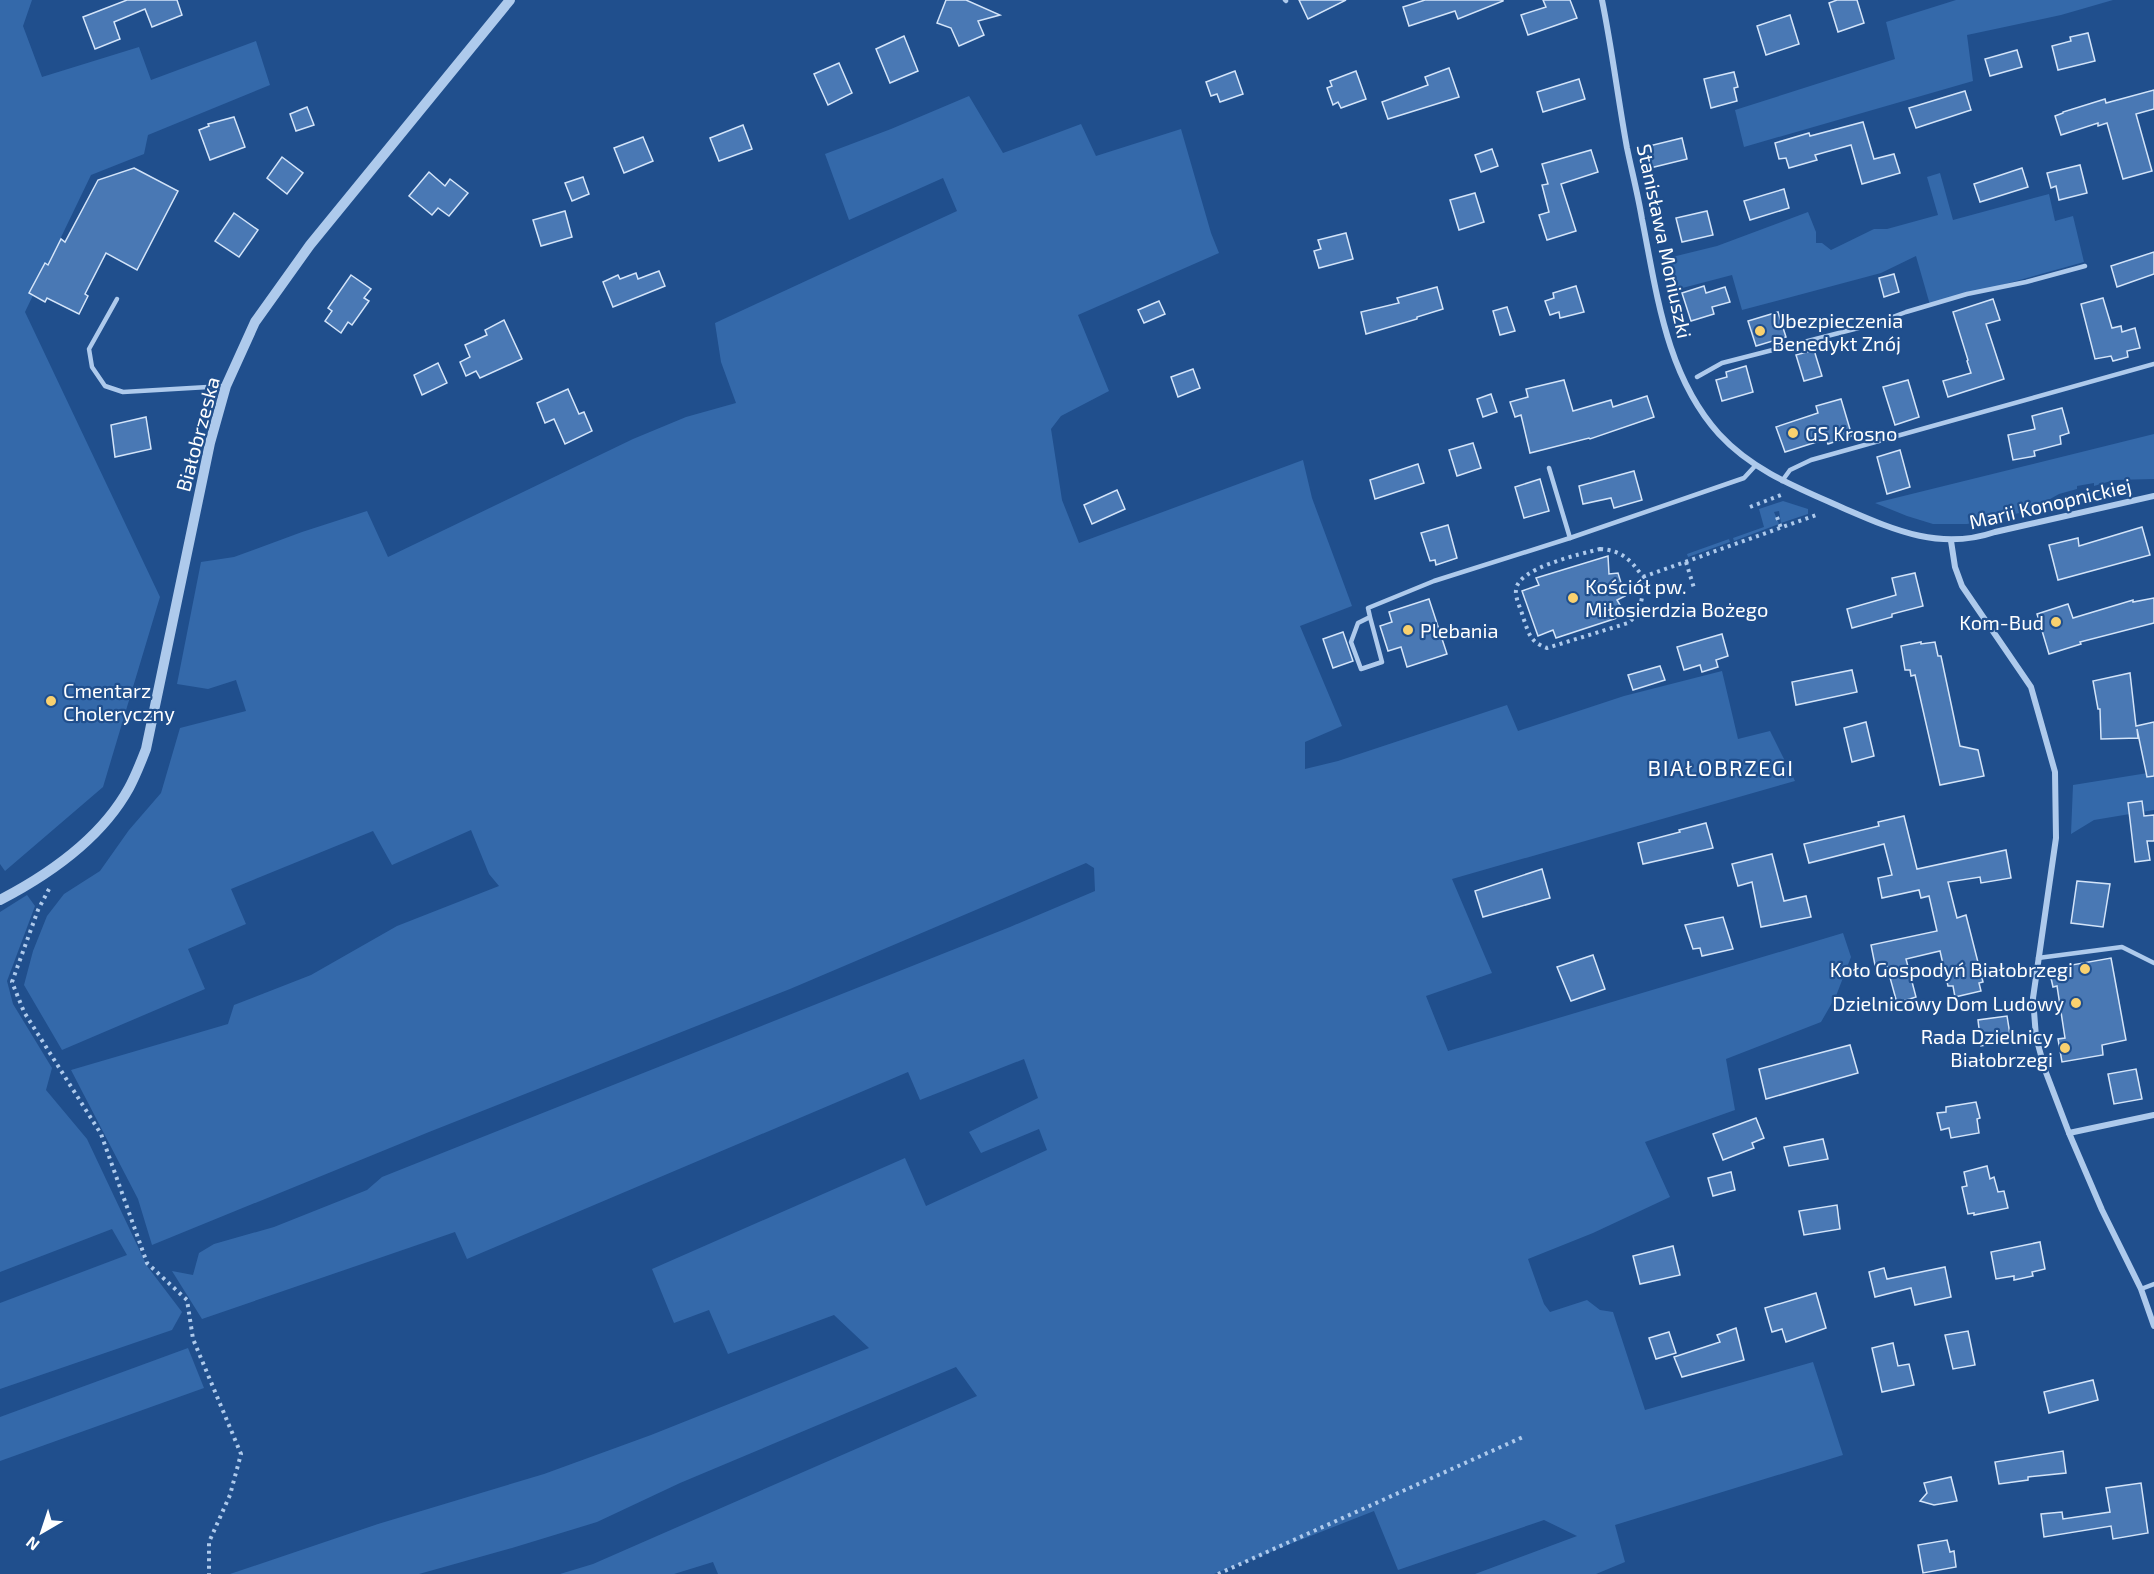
<svg xmlns="http://www.w3.org/2000/svg" width="2154" height="1574" font-family="'Exo 2',sans-serif">
	<rect width="100%" height="100%" fill="#204f8d"/>
	<!-- green -->
	<g fill="#3469aa">
		<path d="M0 0H32L23 26 42 77 139 47 151 80 256 41 270 85 148 135 144 154 91 175 25 312 160 597 103 787 5 871 0 864Z"/>
		<path d="M1956 0H2113L2061 15 1967 35 1973 81 1744 147 1735 110 1895 59 1886 22Z"/>
		<path d="M969 96 1003 153 1081 124 1096 156 1181 129 1211 233 1219 253 1078 315 1109 391 1061 416 1051 429 1062 500 1079 543 1303 460 1312 498 1352 606 1300 626 1342 726 1305 742V769L1338 761 1507 705 1518 731 1624 696 1722 671 1738 739 1770 731 1795 781 1452 879 1492 973 1426 996 1448 1051 1843 933 1851 957 1836 996 1821 1022 1726 1059 1735 1110 1645 1142 1670 1197 1593 1233 1528 1259 1544 1304 1550 1312 1587 1300 1600 1310 1613 1312 1645 1410 1813 1362 1843 1455 1615 1525 1625 1562 1596 1574H1475L1577 1536 1544 1520 1398 1570 1374 1511 1214 1574H718L713 1562 674 1574H560L593 1564 977 1396 956 1367 680 1483 597 1522 512 1548 419 1574H230L378 1524 544 1474 651 1435 869 1348 834 1315 728 1354 709 1310 674 1323 652 1269 905 1158 926 1206 1047 1150 1039 1129 981 1153 969 1132 1038 1098 1024 1059 920 1100 908 1072 467 1259 455 1232 202 1319 172 1271 193 1275 199 1253 214 1244 274 1227 367 1190 382 1177 1010 927 1095 891 1094 868 1086 863 790 989 429 1132 152 1245 138 1199 71 1070 228 1024 234 1005 311 975 397 926 499 886 489 874 471 830 392 865 373 831 231 889 246 924 188 949 205 989 62 1050 24 985 33 951 47 916 64 894 100 871 129 830 161 793 180 728 246 711 236 680 208 689 177 684 201 562 234 557 302 532 367 511 388 557 633 439 686 417 736 403 721 362 715 323 957 211 943 178 849 220 825 154 891 129Z"/>
		<path d="M1940 173 1953 220 2049 194 2055 221 2073 216 2084 262 1930 305 1916 256 1881 273 1742 310 1732 275 1671 291 1664 259 1717 246 1808 212 1816 232V243H1822L1831 250 1874 229H1887L1938 215 1927 177Z"/>
		<path d="M2154 434V479L2114 480 2094 486V483L2077 486V489L2059 494 2029 511 1967 524H1933L1907 516 1875 503Z"/>
		<path d="M1783 501 1808 509V514L1781 523 1779 511 1774 512 1779 524 1734 541 1733 538 1764 527 1759 509Z"/>
		<path d="M1729 539 1730 542 1688 557 1687 554Z"/>
		<path d="M2154 772V810L2094 820 2071 834 2073 785Z"/>
		<path d="M27 895 35 906 7 981 13 1004 52 1068 46 1090 87 1139 147 1266 182 1312 172 1330 0 1389V1303L127 1255 112 1229 0 1272V912Z"/>
		<path d="M188 1348 204 1388 0 1461V1417Z"/>
	</g>
	<!-- building -->
	<g fill="#4978b4" stroke="#d3e4f9" stroke-width="1.5">
		<path d="M127 0H177L182 15 152 27 145 9 114 22 120 39 95 49 83 17Z"/>
		<path d="M946 0H966L1000 15 978 21 984 35 959 46 951 28 937 23Z"/>
		<path d="M1299 0H1346L1308 19Z"/>
		<path d="M1425 0H1503V1L1458 19 1455 11 1409 26 1403 7Z"/>
		<path d="M1543 0H1570L1577 18 1528 35 1521 15 1546 7Z"/>
		<path d="M1837 0H1857L1864 23 1838 32 1829 3Z"/>
		<path d="M1790 15 1799 44 1766 55 1757 26Z"/>
		<path d="M2088 33 2095 61 2058 70 2052 46 2071 41 2070 37Z"/>
		<path d="M904 36 918 71 890 83 876 49Z"/>
		<path d="M2017 50 2022 67 1990 76 1985 59Z"/>
		<path d="M839 63 852 93 828 105 814 74Z"/>
		<path d="M1449 68 1459 97 1388 119 1382 102 1428 85 1425 77Z"/>
		<path d="M1235 71 1243 94 1220 102 1217 94 1211 96 1206 82Z"/>
		<path d="M1356 71 1366 99 1341 108 1338 102 1333 105 1327 88 1332 86 1330 81Z"/>
		<path d="M1734 72 1738 87 1734 88 1737 101 1711 108 1704 79Z"/>
		<path d="M1579 79 1585 99 1543 112 1537 92Z"/>
		<path d="M2154 90V109L2136 114 2152 171 2123 179 2107 123 2098 126V123L2061 135 2055 116 2063 113V112L2105 99 2106 103Z"/>
		<path d="M1965 91 1971 110 1916 128 1909 108Z"/>
		<path d="M307 107 314 125 296 131 290 114Z"/>
		<path d="M234 117 245 147 210 160 199 130 209 126 208 124Z"/>
		<path d="M1863 122 1874 159 1894 154 1900 173 1862 184 1851 145 1815 155 1817 160 1789 168 1786 158 1779 159 1775 143 1809 133 1810 136Z"/>
		<path d="M743 125 752 149 719 161 710 138Z"/>
		<path d="M643 137 653 161 624 173 614 148Z"/>
		<path d="M1682 138 1687 159 1650 168 1645 147Z"/>
		<path d="M1492 149 1498 166 1481 172 1475 155Z"/>
		<path d="M1591 150 1598 172 1561 184 1576 231 1547 240 1539 215 1549 212 1542 185 1548 184 1542 164Z"/>
		<path d="M282 157 303 173 287 194 267 178Z"/>
		<path d="M2080 165 2087 193 2059 200 2056 186 2051 188 2047 173Z"/>
		<path d="M134 168 178 191 137 270 106 253 85 294 88 296 79 314 47 298 45 302 29 293 45 263 48 265 61 239 65 242 98 180Z"/>
		<path d="M2022 168 2028 187 1980 202 1974 184Z"/>
		<path d="M429 172 445 186 450 179 468 193 449 216 438 208 432 215 409 196Z"/>
		<path d="M583 177 589 194 572 201 565 183Z"/>
		<path d="M1784 189 1789 208 1750 220 1744 201Z"/>
		<path d="M1475 193 1484 222 1459 230 1450 200Z"/>
		<path d="M565 211 572 237 541 246 533 220Z"/>
		<path d="M1707 211 1713 235 1682 242 1676 218Z"/>
		<path d="M234 213 258 230 239 257 215 241Z"/>
		<path d="M1346 233 1353 259 1319 268 1314 251 1321 249 1318 240Z"/>
		<path d="M2154 252V274L2117 287 2111 266Z"/>
		<path d="M659 271 665 286 613 307 603 282 618 275 620 279 636 273 638 279Z"/>
		<path d="M1894 274 1899 292 1884 297 1879 278Z"/>
		<path d="M351 275 371 289 364 298 369 301 352 325 348 322 341 333 325 321 332 311 328 308Z"/>
		<path d="M1576 286 1584 312 1560 318 1559 312 1550 315 1545 301 1554 298 1553 293Z"/>
		<path d="M1704 286 1706 293 1725 287 1730 302 1712 307 1714 314 1691 321 1682 293Z"/>
		<path d="M1437 287 1443 309 1417 317V319L1366 334 1361 312 1399 303 1397 298Z"/>
		<path d="M2103 298 2112 328 2121 326 2122 332 2135 328 2140 348 2127 351 2128 357 2113 361 2111 356 2095 359 2081 304Z"/>
		<path d="M1993 299 2000 320 1986 324 2004 379 1948 397 1943 381 1971 373 1967 361 1968 360 1953 312Z"/>
		<path d="M1159 301 1165 314 1144 323 1138 310Z"/>
		<path d="M1507 307 1515 331 1500 335 1493 311Z"/>
		<path d="M1778 312 1786 337 1756 346 1748 321Z"/>
		<path d="M504 320 522 359 480 378 476 371 466 376 460 362 470 357 465 345 487 335 485 330Z"/>
		<path d="M1814 350 1822 376 1804 381 1796 355Z"/>
		<path d="M438 363 447 383 422 395 414 375Z"/>
		<path d="M1746 366 1753 392 1722 401 1716 380 1727 377 1726 372Z"/>
		<path d="M1193 369 1200 388 1178 397 1171 377Z"/>
		<path d="M1564 380 1573 411 1611 400 1613 407 1647 396 1654 417 1590 439 1589 438 1530 453 1521 415 1515 417 1510 402 1528 397 1526 389Z"/>
		<path d="M1908 380 1919 417 1895 425 1883 387Z"/>
		<path d="M568 389 579 414 584 412 592 431 565 444 554 419 545 423 537 403Z"/>
		<path d="M1491 394 1497 412 1483 417 1477 399Z"/>
		<path d="M1841 399 1852 436 1828 444 1826 439 1785 452 1776 427 1818 413 1816 406Z"/>
		<path d="M2062 408 2069 433 2060 436 2061 444 2034 451 2035 456 2013 460 2008 435 2035 429 2032 416Z"/>
		<path d="M146 417 151 449 115 457 111 425Z"/>
		<path d="M1473 443 1481 468 1457 476 1449 450Z"/>
		<path d="M1900 450 1910 487 1887 494 1877 457Z"/>
		<path d="M1418 464 1424 483 1375 499 1370 480Z"/>
		<path d="M1634 471 1642 500 1614 508 1611 498 1583 504 1579 486Z"/>
		<path d="M1540 479 1549 511 1524 518 1515 487Z"/>
		<path d="M1117 490 1125 509 1092 524 1084 505Z"/>
		<path d="M1448 525 1457 558 1436 565 1435 560 1430 561 1421 533Z"/>
		<path d="M2142 527 2150 555 2058 580 2049 545 2078 538 2079 546Z"/>
		<path d="M1608 556 1609 574 1618 573 1625 596 1617 600 1626 615 1556 638 1553 630 1538 636 1522 591 1539 585 1536 578Z"/>
		<path d="M1915 573 1923 606 1892 614V617L1852 628 1847 609 1896 595 1892 578Z"/>
		<path d="M2154 598V623L2080 642 2081 644 2049 654 2037 614 2068 604 2073 618 2133 600V602Z"/>
		<path d="M1429 599 1447 654 1407 667 1401 647 1388 651 1380 626 1392 622 1389 612Z"/>
		<path d="M1343 632 1353 661 1333 668 1323 639Z"/>
		<path d="M1722 634 1728 656 1716 660 1718 667 1702 672 1700 665 1684 670 1677 647Z"/>
		<path d="M1921 642V644L1935 642 1938 656H1941L1960 746 1978 750 1984 776 1940 785 1915 675 1911 676 1910 670H1905L1901 646Z"/>
		<path d="M1660 666 1665 680 1633 690 1628 675Z"/>
		<path d="M1852 670 1857 692 1796 705 1792 682Z"/>
		<path d="M2130 673 2136 726 2154 722V776L2147 777 2137 729 2138 738 2101 739 2100 709H2098L2093 681Z"/>
		<path d="M1866 722 1874 756 1852 762 1844 728Z"/>
		<path d="M2142 801 2144 816 2154 815V841H2147L2150 860 2135 862 2128 803Z"/>
		<path d="M1904 816 1917 869 2006 850 2011 878 1981 883 1980 877 1948 882 1957 918 1966 915 1983 982 1979 983 1981 991 1955 997 1953 986H1948L1940 951 1906 959 1916 997 1897 1003 1886 963 1875 965 1871 945 1937 931 1929 896 1921 898 1919 890 1882 898 1878 878 1892 875 1884 844 1809 863 1804 844 1879 826 1878 822Z"/>
		<path d="M1706 823 1713 848 1643 864 1638 843 1680 832 1679 830Z"/>
		<path d="M1772 854 1784 901 1806 896 1811 917 1761 927 1752 882 1738 886 1732 864Z"/>
		<path d="M1542 869 1550 898 1483 917 1475 891Z"/>
		<path d="M2077 881 2110 884 2103 927 2071 923Z"/>
		<path d="M1723 917 1733 949 1702 956 1700 948 1693 949 1685 925Z"/>
		<path d="M1593 955 1605 989 1571 1001 1557 967Z"/>
		<path d="M2111 958 2126 1040 2102 1045 2103 1055 2062 1062 2058 1039 2065 1038 2057 986 2053 987 2049 969Z"/>
		<path d="M2007 1016 2011 1041 1981 1046 1978 1020Z"/>
		<path d="M1850 1045 1858 1073 1766 1099 1759 1069Z"/>
		<path d="M2136 1069 2142 1099 2114 1104 2108 1074Z"/>
		<path d="M1976 1102 1980 1118 1977 1119 1979 1133 1951 1138 1949 1128 1941 1130 1937 1113 1946 1112V1107Z"/>
		<path d="M1756 1118 1764 1138 1752 1143 1754 1148 1723 1160 1713 1134Z"/>
		<path d="M1823 1139 1828 1159 1789 1166 1784 1147Z"/>
		<path d="M1987 1166 1990 1179 1994 1177 1998 1192 2004 1191 2008 1208 1974 1215V1213L1968 1214 1962 1187 1967 1186 1964 1172Z"/>
		<path d="M1731 1172 1735 1190 1713 1196 1708 1178Z"/>
		<path d="M1837 1205 1840 1229 1804 1235 1799 1211Z"/>
		<path d="M2040 1242 2045 1269 2032 1272 2033 1276 2014 1280V1276L1996 1279 1991 1252Z"/>
		<path d="M1673 1246 1680 1275 1640 1284 1633 1256Z"/>
		<path d="M1945 1267 1951 1297 1915 1305 1911 1288 1875 1297 1869 1272 1884 1268 1887 1279Z"/>
		<path d="M1816 1293 1826 1328 1786 1342 1782 1329 1772 1332 1765 1308Z"/>
		<path d="M1736 1328 1744 1360 1682 1377 1674 1357 1720 1342 1717 1335Z"/>
		<path d="M1968 1331 1975 1365 1953 1369 1945 1335Z"/>
		<path d="M1669 1332 1676 1353 1656 1359 1649 1338Z"/>
		<path d="M1893 1343 1898 1366 1909 1364 1914 1385 1882 1392 1872 1348Z"/>
		<path d="M2093 1380 2098 1400 2049 1413 2044 1392Z"/>
		<path d="M2063 1451 2066 1473 2028 1477V1480L1999 1484 1995 1462Z"/>
		<path d="M1951 1477 1957 1501 1934 1505 1920 1501 1927 1493 1924 1483Z"/>
		<path d="M2141 1483 2148 1533 2113 1539 2111 1526 2044 1537 2041 1514 2062 1512 2063 1519 2110 1512 2106 1488Z"/>
		<path d="M1947 1540 1950 1552 1954 1551 1956 1567 1923 1573 1918 1545Z"/>
	</g>
	<g fill="none" stroke-linecap="round" stroke-linejoin="round">
		<!-- path -->
		<g stroke="#aecaec" stroke-width="4" stroke-dasharray="3 4.5" stroke-linecap="butt">
			<path d="M1750 507 1781 495"/>
			<path d="M1777 517 1781 528"/>
			<path d="M1600 549C1621 550 1631 560 1643 577 1643 594 1643 611 1628 623L1547 648C1530 642 1529 634 1523 617 1521 609 1515 598 1516 590 1517 568 1581 554 1600 549Z"/>
			<path d="M1686 562 1694 588"/>
			<path d="M1643 577 1819 514"/>
			<path d="M49 889 38 910 12 982 24 1012 101 1134 147 1263 187 1300 193 1339 241 1454 230 1495 209 1542V1574"/>
			<path d="M1218 1574 1523 1437"/>
		</g>
		<!-- service -->
		<g stroke="#aecaec" stroke-width="4.5">
			<path d="M1285 0 1286 1"/>
			<path d="M117 299 89 349 92 367 105 386 123 392 225 386"/>
			<path d="M1697 377 1722 363 1874 324 1906 312 1967 294 2026 282 2085 266"/>
			<path d="M1549 468 1570 538"/>
			<path d="M1782 481 1790 470 1811 460 2154 364"/>
			<path d="M1370 617 1382 662 1361 669 1351 642 1358 623 1370 617 1368 608 1434 581 1570 538 1744 478 1755 466"/>
			<path d="M2038 958 2122 947 2154 963"/>
			<path d="M2141 1289 2154 1284"/>
		</g>
		<!-- minor -->
		<g stroke="#aecaec" stroke-width="6">
			<path d="M1602 0C1612 49 1618 99 1627 148 1632 172 1638 195 1642 219 1657 294 1666 375 1719 434 1753 471 1798 488 1843 508 1894 530 1940 551 1995 532L2154 496"/>
			<path d="M1951 541 1955 567 1962 586 2031 687 2055 772 2056 838 2033 998 2036 1037 2045 1070 2069 1133 2102 1210 2141 1289 2154 1326"/>
			<path d="M2069 1133 2154 1115"/>
		</g>
		<!-- tertiary -->
		<path stroke="#aecaec" stroke-width="10" d="M0 900C50 874 101 839 129 788 136 775 141 762 146 749L210 443 226 386 255 322 310 245 510 0"/>
	</g>
	<!-- markers -->
	<g fill="#f9d16f" stroke="#204f8d" stroke-width="2">
		<circle cx="1760" cy="331" r="6"/>
		<circle cx="1793" cy="433" r="6"/>
		<circle cx="1573" cy="598" r="6"/>
		<circle cx="2056" cy="622" r="6"/>
		<circle cx="1408" cy="630" r="6"/>
		<circle cx="51" cy="701" r="6"/>
		<circle cx="2085" cy="969" r="6"/>
		<circle cx="2076" cy="1003" r="6"/>
		<circle cx="2065" cy="1048" r="6"/>
	</g>
	<g text-anchor="middle" dominant-baseline="central" stroke-width="4.5" stroke-linejoin="round" paint-order="stroke">
		<!-- street labels -->
		<g font-size="20" fill="#fff" stroke="#204f8d">
			<text transform="translate(1665 241) rotate(78)">Stanisława Moniuszki</text>
			<text transform="translate(197 434) rotate(-75)">Białobrzeska</text>
			<text transform="translate(2050 503) rotate(-13)">Marii Konopnickiej</text>
		</g>
		<!-- poi labels -->
		<g font-size="20" fill="#fff" stroke="#204f8d" text-anchor="start">
			<text x="1772" y="320">Ubezpieczenia<tspan x="1772" dy="23">Benedykt Znój</tspan></text>
			<text x="1805" y="433">GS Krosno</text>
			<text x="1585" y="586">Kościół pw.<tspan x="1585" dy="23">Miłosierdzia Bożego</tspan></text>
			<text x="2044" y="622" text-anchor="end">Kom-Bud</text>
			<text x="1420" y="630">Plebania</text>
			<text x="63" y="690">Cmentarz<tspan x="63" dy="23">Choleryczny</tspan></text>
			<text x="2073" y="969" text-anchor="end">Koło Gospodyń Białobrzegi</text>
			<text x="2064" y="1003" text-anchor="end">Dzielnicowy Dom Ludowy</text>
			<text x="2053" y="1036" text-anchor="end">Rada Dzielnicy<tspan x="2053" dy="23">Białobrzegi</tspan></text>
		</g>
		<!-- quarter labels -->
		<g font-size="22" letter-spacing="1.5" fill="#fff" stroke="#204f8d">
			<text x="1721" y="767">BIAŁOBRZEGI</text>
		</g>
	</g>
	<!-- north arrow -->
	<g transform="translate(42 1532) rotate(219)" stroke="#204f8d" stroke-width="4.5" paint-order="stroke">
	<path d="M0-4.5L10 22L0 15L-10 22Z" fill="#ffffff"/>
	<text y="-9" font-size="16" font-weight="bold" text-anchor="middle" fill="#ffffff">N</text>
	</g>
</svg>
